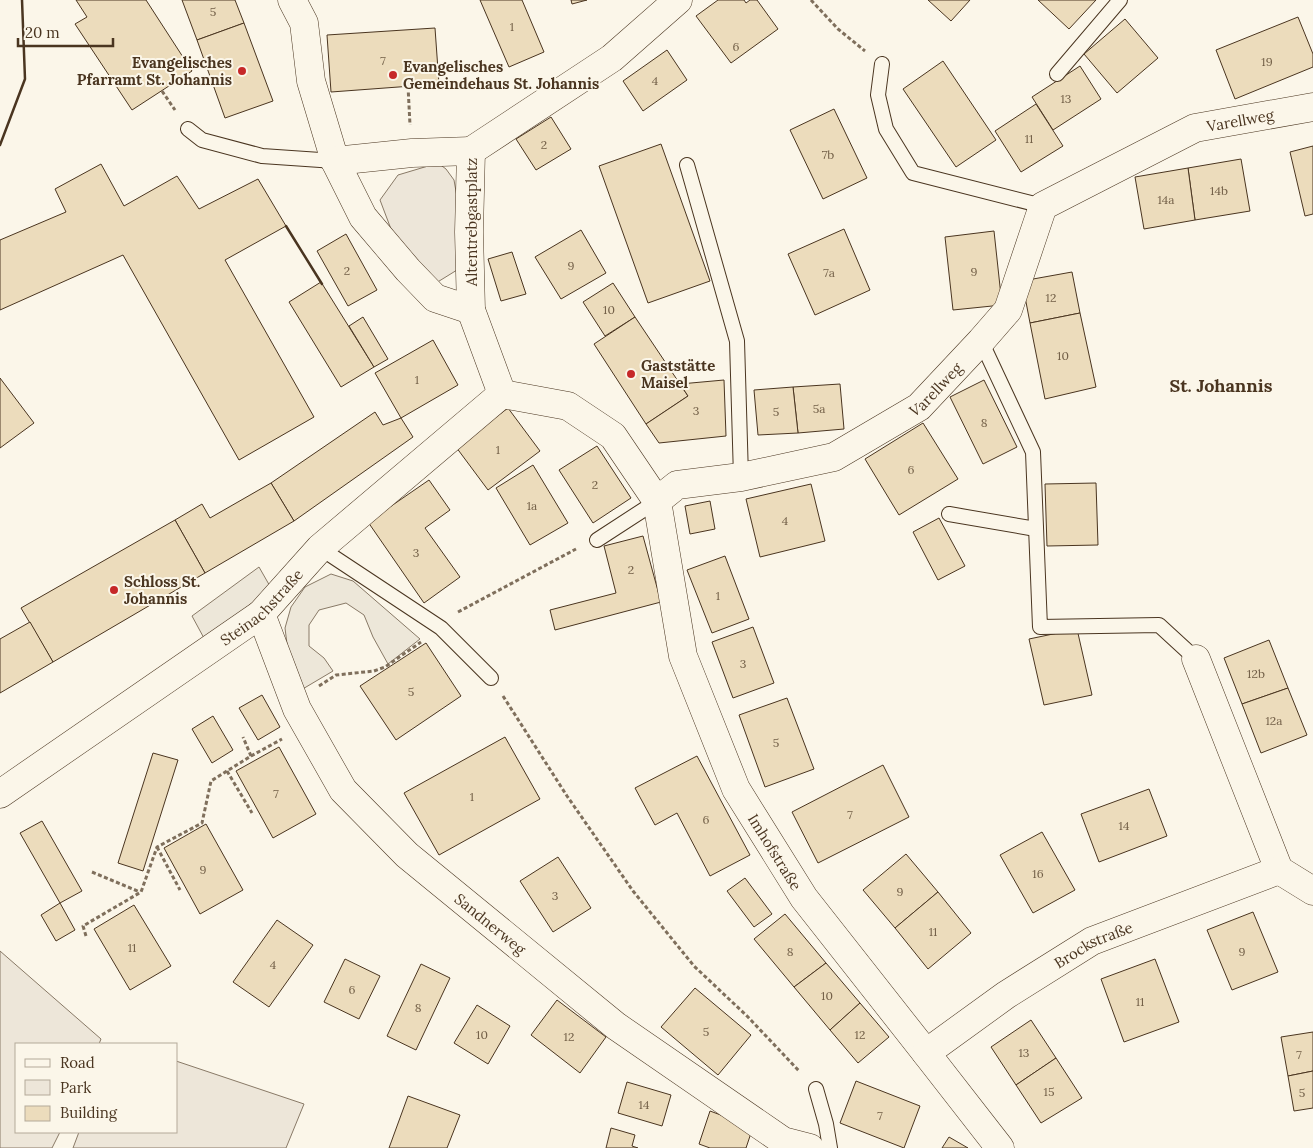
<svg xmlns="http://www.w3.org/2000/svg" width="1313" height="1148" font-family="Lora,serif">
	<rect width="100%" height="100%" fill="#fbf6e9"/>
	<!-- green -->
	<g fill="#ede6d9" stroke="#887966">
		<path d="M438 163 446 169 454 180 457 197V270L436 283 394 237 380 200 398 175Z"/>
		<path d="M0 951 101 1039 99 1044H16V1132H60L52 1148H0Z"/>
		<path d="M176 1061 304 1104 286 1148H73L79 1132H176Z"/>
	</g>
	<!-- parking -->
	<g fill="#ede7d9" stroke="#887966">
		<path d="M259 567 271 588 205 640 192 616Z"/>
		<path d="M331 574 353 581 420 639 388 664 373 637 364 615 346 603 319 610 309 625V646L324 658 333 671 301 690 289 660 285 628 291 607 305 587Z"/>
	</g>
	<!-- building -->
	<g fill="#ecdcbc" stroke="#4a3520">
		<path d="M76 0H146L192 71 132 110 75 24 87 17Z"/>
		<path d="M182 0H235L244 23 197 40Z"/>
		<path d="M480 0H522L544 52 509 67Z"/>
		<path d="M571 0H587L572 4Z"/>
		<path d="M718 0H744L746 3 750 0H757L778 29 731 63 696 16Z"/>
		<path d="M928 0H970L951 21Z"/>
		<path d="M1038 0H1096L1069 29Z"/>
		<path d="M1298 17 1313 54V67L1235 99 1216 50Z"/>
		<path d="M1125 19 1158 58 1117 93 1084 54Z"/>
		<path d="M244 23 273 101 225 118 197 40Z"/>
		<path d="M435 28 439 84 331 92 327 35Z"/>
		<path d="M667 50 687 80 643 111 623 81Z"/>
		<path d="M943 61 996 140 956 167 903 89Z"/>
		<path d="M1080 66 1101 99 1053 130 1032 97Z"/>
		<path d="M1036 104 1063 146 1021 172 995 131Z"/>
		<path d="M834 109 867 178 823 199 790 130Z"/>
		<path d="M551 117 571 149 536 170 516 139Z"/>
		<path d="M661 144 710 281 648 303 599 166Z"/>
		<path d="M1313 146V214L1305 216 1290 152Z"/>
		<path d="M1241 159 1250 211 1195 220 1188 168Z"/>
		<path d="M101 164 124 206 177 176 199 209 258 179 286 226 225 260 314 417 239 460 123 255 0 310V240L66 212 55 189Z"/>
		<path d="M1188 168 1195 220 1144 229 1135 177Z"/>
		<path d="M844 229 870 290 815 315 788 254Z"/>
		<path d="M581 230 606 273 561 299 535 257Z"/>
		<path d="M994 231 1002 305 953 310 945 237Z"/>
		<path d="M346 234 377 290 348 306 317 251Z"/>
		<path d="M512 252 526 294 501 301 488 259Z"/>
		<path d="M1072 272 1080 313 1030 323 1022 281Z"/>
		<path d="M321 282 374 367 341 387 289 302Z"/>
		<path d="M613 283 635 317 605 336 583 302Z"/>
		<path d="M1080 313 1096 387 1045 399 1030 323Z"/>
		<path d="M363 317 388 359 374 367 349 326Z"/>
		<path d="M635 317 688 396 646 424 594 344Z"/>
		<path d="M433 340 458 385 401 418 375 373Z"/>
		<path d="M0 378 34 423 0 448Z"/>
		<path d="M724 380 726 436 659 443 646 424 688 396 680 384Z"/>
		<path d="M984 380 1017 447 983 464 950 397Z"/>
		<path d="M840 384 844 429 798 433 793 387Z"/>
		<path d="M793 387 798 433 758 435 754 390Z"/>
		<path d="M508 408 540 451 488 490 456 447Z"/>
		<path d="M375 412 383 425 401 418 413 437 294 521 271 483Z"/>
		<path d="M923 423 958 479 899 515 865 459Z"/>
		<path d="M597 446 631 498 593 523 559 470Z"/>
		<path d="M533 465 568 523 530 545 496 488Z"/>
		<path d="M429 480 450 510 425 528 460 577 424 603 368 522Z"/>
		<path d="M271 483 294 521 205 573 175 520 202 504 210 518Z"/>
		<path d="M1096 483 1098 545 1047 546 1045 484Z"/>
		<path d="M811 484 825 541 760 557 746 499Z"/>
		<path d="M710 501 715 529 690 534 685 506Z"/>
		<path d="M939 518 965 566 938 580 913 532Z"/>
		<path d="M175 520 205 573 53 662 21 608Z"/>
		<path d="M643 536 661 602 555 630 550 610 616 593 604 546Z"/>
		<path d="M725 556 749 619 712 633 687 570Z"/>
		<path d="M30 622 53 662 0 693V639Z"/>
		<path d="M753 627 774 683 733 698 712 642Z"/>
		<path d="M1077 629 1092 695 1044 705 1029 639Z"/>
		<path d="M1269 640 1288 688 1242 704 1224 658Z"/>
		<path d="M426 643 461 696 396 740 360 686Z"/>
		<path d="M1288 688 1307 735 1261 753 1242 704Z"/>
		<path d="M262 695 280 727 258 740 239 708Z"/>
		<path d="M787 698 814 769 765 787 739 715Z"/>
		<path d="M213 716 233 750 212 763 192 729Z"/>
		<path d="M505 737 540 799 439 855 404 793Z"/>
		<path d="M279 747 316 814 273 838 236 771Z"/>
		<path d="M153 753 178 760 143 871 118 863Z"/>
		<path d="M697 756 750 855 710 876 677 813 655 825 635 788Z"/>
		<path d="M883 765 909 817 818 863 792 812Z"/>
		<path d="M1149 789 1167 836 1099 862 1081 814Z"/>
		<path d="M42 821 82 891 60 903 20 833Z"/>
		<path d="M206 824 243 890 200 914 164 848Z"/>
		<path d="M1042 832 1075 890 1033 913 1000 855Z"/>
		<path d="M906 854 938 892 895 928 863 890Z"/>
		<path d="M558 857 591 908 553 932 520 881Z"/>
		<path d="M745 878 772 914 754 927 727 891Z"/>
		<path d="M938 892 971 933 928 969 895 928Z"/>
		<path d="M60 903 75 930 56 941 41 915Z"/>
		<path d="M134 905 171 966 130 990 94 929Z"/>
		<path d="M1253 912 1278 972 1232 990 1207 930Z"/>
		<path d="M785 914 826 963 794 987 754 939Z"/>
		<path d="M277 920 313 945 269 1007 233 982Z"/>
		<path d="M345 959 380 976 359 1019 324 1002Z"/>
		<path d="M1155 959 1179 1022 1124 1042 1101 979Z"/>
		<path d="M826 963 860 1003 830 1030 794 987Z"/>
		<path d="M421 964 450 978 416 1050 387 1036Z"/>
		<path d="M695 988 751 1035 718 1075 661 1027Z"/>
		<path d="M557 1000 606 1037 580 1073 531 1035Z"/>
		<path d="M860 1003 889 1037 858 1063 830 1030Z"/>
		<path d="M477 1005 510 1026 488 1064 454 1043Z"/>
		<path d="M1031 1020 1056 1058 1016 1085 991 1047Z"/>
		<path d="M1313 1032V1071L1288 1076 1281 1037Z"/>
		<path d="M1056 1058 1082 1098 1041 1123 1016 1085Z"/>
		<path d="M1313 1071V1108L1294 1111 1288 1076Z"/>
		<path d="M856 1081 920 1106 904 1148 840 1123Z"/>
		<path d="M627 1082 671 1095 662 1126 618 1113Z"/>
		<path d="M408 1096 460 1115 447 1148H389Z"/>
		<path d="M710 1111 753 1127 746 1148H710L699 1144Z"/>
		<path d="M611 1128 635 1135 632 1146 638 1148H606Z"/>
		<path d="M949 1137 968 1148H942Z"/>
	</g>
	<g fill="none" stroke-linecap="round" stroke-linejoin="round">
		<!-- service casing -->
		<g stroke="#4a3520" stroke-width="16">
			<g id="service">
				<path d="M882 64 878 95 886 129 913 173 1043 206"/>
				<path d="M1057 74 1120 0"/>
				<path d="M188 129 202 140 262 156 335 161"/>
				<path d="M687 165 737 341 741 477"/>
				<path d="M981 341 1033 452 1040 627 1159 625 1196 659"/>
				<path d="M949 514 1036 529"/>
				<path d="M597 540 657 501"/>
				<path d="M320 548 441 628 491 678"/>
				<path d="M816 1089 826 1124 830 1148"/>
			</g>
		</g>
		<!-- minor casing -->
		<g stroke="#4a3520" stroke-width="29">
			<g id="minor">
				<path d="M292 0 304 23 311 81 335 161 363 217 408 270 435 298 471 310"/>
				<path d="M471 151 612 58 678 0"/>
				<path d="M471 151 469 232 471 310 502 394"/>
				<path d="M335 161 412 153 471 151"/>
				<path id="s1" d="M502 394 568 406 613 436 657 501 683 656 736 789 804 898 926 1053 1000 1148"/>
				<path id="s2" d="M657 501 677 485 741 477 834 457 919 407 981 341 1008 310 1043 206 1195 128 1313 107"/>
				<path id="s3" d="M261 614 297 709 343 790 407 855 616 1026 783 1141 810 1148"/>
				<path d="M1196 659 1279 870 1313 891"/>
				<path id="s4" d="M0 794 261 614 320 548 502 394"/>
				<path id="s5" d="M926 1053 1006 995 1092 941 1279 870"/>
			</g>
		</g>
		<!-- path -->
		<g stroke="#7f6f5c" stroke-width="3" stroke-dasharray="4 2.5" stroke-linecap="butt">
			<path d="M811 0 838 29 865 51"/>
			<path d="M408 86 410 125"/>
			<path d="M162 91 175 110"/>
			<path d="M458 612 576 549"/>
			<path d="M319 686 336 675 374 671 385 667 421 642"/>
			<path d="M503 696 567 796 633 891 694 966 748 1017 800 1072"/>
			<path d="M251 756 282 739"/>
			<path d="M227 771 252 813"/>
			<path d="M157 847 180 890"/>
			<path d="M92 872 140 892"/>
			<path d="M86 936 83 926 141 892 157 847 202 823 211 781 251 756 243 737"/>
		</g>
		<!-- service -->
		<use href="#service" stroke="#fbf6e9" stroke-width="14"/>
		<!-- minor -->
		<use href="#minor" stroke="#fbf6e9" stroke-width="28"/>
		<!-- wall -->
		<g stroke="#4a3520" stroke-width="2.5">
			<path d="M0 145 25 79 22 0"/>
			<path d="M286 226 322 284"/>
		</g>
	</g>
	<!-- markers -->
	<g fill="#c62828" stroke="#fbf6e9" stroke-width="2">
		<circle cx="242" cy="71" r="5"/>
		<circle cx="393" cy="75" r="5"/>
		<circle cx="631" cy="374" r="5"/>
		<circle cx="114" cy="590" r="5"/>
	</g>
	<g text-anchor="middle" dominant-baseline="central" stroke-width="4" stroke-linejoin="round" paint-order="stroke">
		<!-- number labels -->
		<g font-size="12" fill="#725f47">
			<text x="213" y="11">5</text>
			<text x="512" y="26">1</text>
			<text x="736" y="46">6</text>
			<text x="383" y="60">7</text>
			<text x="1267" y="61">19</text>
			<text x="655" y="80">4</text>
			<text x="1066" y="98">13</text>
			<text x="1029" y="138">11</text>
			<text x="544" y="144">2</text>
			<text x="828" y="154">7b</text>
			<text x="1219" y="190">14b</text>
			<text x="1166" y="199">14a</text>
			<text x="571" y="265">9</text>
			<text x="347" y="270">2</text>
			<text x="974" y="271">9</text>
			<text x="829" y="272">7a</text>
			<text x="1051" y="297">12</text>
			<text x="609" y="309">10</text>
			<text x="1063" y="355">10</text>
			<text x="417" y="379">1</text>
			<text x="819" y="408">5a</text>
			<text x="696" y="410">3</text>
			<text x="776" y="411">5</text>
			<text x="984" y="422">8</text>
			<text x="498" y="449">1</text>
			<text x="911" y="469">6</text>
			<text x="595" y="484">2</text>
			<text x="532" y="505">1a</text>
			<text x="785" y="520">4</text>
			<text x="416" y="552">3</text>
			<text x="631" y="569">2</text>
			<text x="718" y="595">1</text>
			<text x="743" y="663">3</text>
			<text x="1256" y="673">12b</text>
			<text x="411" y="691">5</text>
			<text x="1274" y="720">12a</text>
			<text x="776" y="742">5</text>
			<text x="276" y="793">7</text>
			<text x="472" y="796">1</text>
			<text x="850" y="814">7</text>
			<text x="706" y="819">6</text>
			<text x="1124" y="825">14</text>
			<text x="203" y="869">9</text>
			<text x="1038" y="873">16</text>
			<text x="900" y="891">9</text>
			<text x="555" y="895">3</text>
			<text x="933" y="931">11</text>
			<text x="132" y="947">11</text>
			<text x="790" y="951">8</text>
			<text x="1242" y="951">9</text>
			<text x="273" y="964">4</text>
			<text x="352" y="989">6</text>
			<text x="827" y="995">10</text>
			<text x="1140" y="1001">11</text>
			<text x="418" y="1007">8</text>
			<text x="706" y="1031">5</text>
			<text x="482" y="1034">10</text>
			<text x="860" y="1034">12</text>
			<text x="569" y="1036">12</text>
			<text x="1024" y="1052">13</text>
			<text x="1299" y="1054">7</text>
			<text x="1049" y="1091">15</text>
			<text x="1302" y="1092">5</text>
			<text x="644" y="1104">14</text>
			<text x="880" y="1115">7</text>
		</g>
		<!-- poi labels -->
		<g font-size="15" font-weight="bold" fill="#4a3520" stroke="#fbf6e9" text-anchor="start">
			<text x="232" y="62" text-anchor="end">Evangelisches<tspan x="232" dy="17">Pfarramt St. Johannis</tspan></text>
			<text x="403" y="66">Evangelisches<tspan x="403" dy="17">Gemeindehaus St. Johannis</tspan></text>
			<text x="641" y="365">Gaststätte<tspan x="641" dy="17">Maisel</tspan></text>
			<text x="124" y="581">Schloss St.<tspan x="124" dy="17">Johannis</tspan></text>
		</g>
		<!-- street labels -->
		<g font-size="15" fill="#4a3520" stroke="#fbf6e9">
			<text stroke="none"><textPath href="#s2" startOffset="742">Varellweg</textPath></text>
			<text transform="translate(471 222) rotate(-90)">Altentrebgastplatz</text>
			<text stroke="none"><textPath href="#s2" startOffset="308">Varellweg</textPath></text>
			<text stroke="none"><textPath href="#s4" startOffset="322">Steinachstraße</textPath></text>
			<text stroke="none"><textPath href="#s1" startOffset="574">Imhofstraße</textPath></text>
			<text stroke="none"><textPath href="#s3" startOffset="394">Sandnerweg</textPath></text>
			<text stroke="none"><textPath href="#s5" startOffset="200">Brockstraße</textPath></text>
		</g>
		<!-- quarter labels -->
		<g font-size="18" font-weight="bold" fill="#4a3520" stroke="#fbf6e9">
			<text x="1221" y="385">St. Johannis</text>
		</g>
	</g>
	<!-- legend -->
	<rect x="15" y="1043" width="162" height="90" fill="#fbf6e9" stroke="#b4a999"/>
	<rect x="25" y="1059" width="25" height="8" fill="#fbf6e9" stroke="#b4a999"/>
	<text x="60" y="1068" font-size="15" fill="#4a3520">Road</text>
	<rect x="25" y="1080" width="25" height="15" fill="#ede6d9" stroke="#b4a999"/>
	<text x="60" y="1093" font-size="15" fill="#4a3520">Park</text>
	<rect x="25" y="1106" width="25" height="15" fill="#ecdcbc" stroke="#b4a999"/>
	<text x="60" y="1118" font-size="15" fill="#4a3520">Building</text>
	<!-- scale -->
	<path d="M18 38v8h95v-8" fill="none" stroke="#4a3520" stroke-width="2.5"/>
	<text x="25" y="38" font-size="15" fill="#4a3520" stroke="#fbf6e9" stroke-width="4" paint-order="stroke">20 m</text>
</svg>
